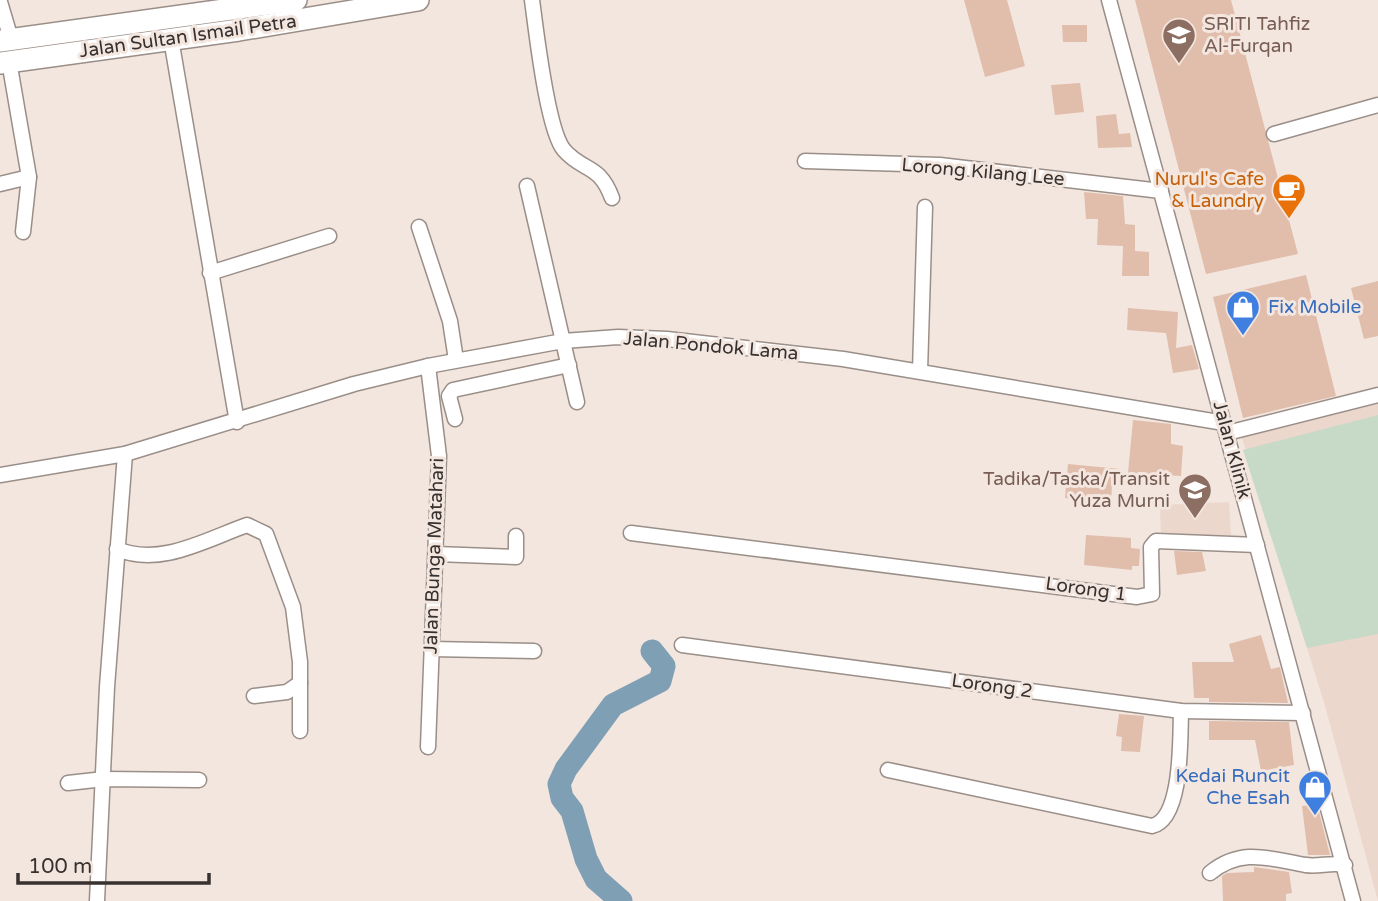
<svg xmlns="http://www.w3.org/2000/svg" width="1378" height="901" font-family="'Varela Round',sans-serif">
	<rect width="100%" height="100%" fill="#f3e6df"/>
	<!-- built -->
	<g fill="#ecd7cd">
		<path d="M1378 402V901L1325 706 1241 435Z"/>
		<path d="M1229 502 1231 535 1161 538 1160 505Z"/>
	</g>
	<!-- green -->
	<path fill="#c7d9c7" d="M1378 415V634L1307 648 1243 450Z"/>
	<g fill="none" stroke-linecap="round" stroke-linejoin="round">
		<!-- river -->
		<path stroke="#7f9fb5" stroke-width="23" d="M621 901 596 879 586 859 572 811 562 798 559 784 566 769 613 705 660 681 664 666 652 651"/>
	</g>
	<!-- building -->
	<g fill="#e1bdab">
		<path d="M964 0H1007L1025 66 985 77Z"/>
		<path d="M1135 0H1231L1298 254 1206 274Z"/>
		<path d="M1062 25H1087V42H1063Z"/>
		<path d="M1080 83 1084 112 1055 115 1051 85Z"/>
		<path d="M1116 114 1119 134 1130 133 1132 147 1098 148 1096 116Z"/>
		<path d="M1084 192 1123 196 1125 224 1135 225V251L1149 252V276H1122L1123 246 1097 245 1098 219H1086Z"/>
		<path d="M1306 275 1336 396 1243 418 1213 297Z"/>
		<path d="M1378 281V336L1364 339 1351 288Z"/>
		<path d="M1128 308 1178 312 1176 348 1192 345 1199 369 1173 373 1166 333 1127 330Z"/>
		<path d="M1133 420 1171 424V444L1183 446 1181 476 1128 473Z"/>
		<path d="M1068 464 1120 469 1119 486 1112 485 1111 503 1065 498Z"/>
		<path d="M1086 535 1131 538V548L1140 549 1139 566H1132V570L1084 565Z"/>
		<path d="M1174 551 1202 552 1206 571 1177 575Z"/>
		<path d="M1261 635 1271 669 1280 667 1288 703 1209 702V698H1194L1192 662H1234L1229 644Z"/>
		<path d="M1119 714 1144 716 1140 752 1121 751 1122 737 1116 736Z"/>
		<path d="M1209 721 1289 722 1294 765 1261 771 1255 740H1209Z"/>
		<path d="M1317 804 1330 855H1308L1302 806Z"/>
		<path d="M1254 867 1289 872 1292 893 1286 894V901H1223L1222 876 1227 873 1254 872Z"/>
	</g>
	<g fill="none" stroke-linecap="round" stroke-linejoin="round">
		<!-- street casing -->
		<g stroke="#9a8e88" stroke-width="17">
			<g id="street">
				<path d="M532 0C536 29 547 130 564 150 583 172 599 163 612 198"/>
				<path d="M1109 0 1353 901"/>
				<path d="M0 2 11 39"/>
				<path d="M171 39 237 422"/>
				<path d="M9 61 29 177 23 232"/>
				<path d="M1274 134 1378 105"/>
				<path d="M805 161 940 165 1161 191"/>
				<path d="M0 184 29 177"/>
				<path d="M527 186 577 402"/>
				<path d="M419 227 450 321 456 360"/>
				<path d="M210 273 329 236"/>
				<path d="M920 371 925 207"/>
				<path d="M455 419 449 396 453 390 569 365"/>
				<path d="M1227 433 1378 395"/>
				<path d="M0 475 125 454 354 384 428 366 563 341 618 337 667 339 843 359 1224 423"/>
				<path d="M631 533 1137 597 1152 594 1151 547 1156 541 1257 545"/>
				<path d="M117 549C160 567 205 540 247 525L266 534 293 607 300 662V731"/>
				<path d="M436 554 516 557V536"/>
				<path d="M682 645 1181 711 1303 713"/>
				<path d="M431 649 534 651"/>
				<path d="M254 696 287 692 300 683"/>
				<path d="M428 747 439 456 428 366"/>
				<path d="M888 770 1152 826C1183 819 1180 737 1181 711"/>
				<path d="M68 783 104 779 199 780"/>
				<path d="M1210 873C1242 847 1270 859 1306 865 1319 867 1331 862 1345 865"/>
				<path d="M97 901 107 687 125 454"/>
			</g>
		</g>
		<!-- secondary casing -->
		<g stroke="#9a8e88" stroke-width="24">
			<g id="secondary">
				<path d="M0 41 296 0"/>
				<path d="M0 63 239 30 418 0"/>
			</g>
		</g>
		<!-- street -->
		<use href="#street" stroke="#fff" stroke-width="14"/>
		<!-- secondary -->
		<use href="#secondary" stroke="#fff" stroke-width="21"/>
	</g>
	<!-- icons -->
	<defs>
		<g id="school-pin" transform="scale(1.75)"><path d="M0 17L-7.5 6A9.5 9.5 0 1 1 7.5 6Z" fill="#8d6e63" stroke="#f3e6df"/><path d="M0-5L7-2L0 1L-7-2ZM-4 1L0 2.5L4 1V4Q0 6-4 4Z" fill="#fff"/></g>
		<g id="cafe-pin" transform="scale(1.75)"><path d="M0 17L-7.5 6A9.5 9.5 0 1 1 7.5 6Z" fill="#e8710a" stroke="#f3e6df"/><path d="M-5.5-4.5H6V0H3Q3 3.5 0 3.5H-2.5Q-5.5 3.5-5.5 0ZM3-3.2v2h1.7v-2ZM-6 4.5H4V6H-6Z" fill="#fff"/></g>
		<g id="shop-pin" transform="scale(1.75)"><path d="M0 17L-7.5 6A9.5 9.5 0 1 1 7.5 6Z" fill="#3f7fe0" stroke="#f3e6df"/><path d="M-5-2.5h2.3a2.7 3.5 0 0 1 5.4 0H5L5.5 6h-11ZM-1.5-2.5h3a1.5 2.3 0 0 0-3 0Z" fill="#fff"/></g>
	</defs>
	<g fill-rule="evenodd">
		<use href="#school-pin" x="1179" y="35"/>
		<use href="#cafe-pin" x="1289" y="190"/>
		<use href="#shop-pin" x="1243" y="307"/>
		<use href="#school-pin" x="1195" y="490"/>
		<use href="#shop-pin" x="1315" y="787"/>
	</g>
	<g text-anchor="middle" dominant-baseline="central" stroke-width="6" stroke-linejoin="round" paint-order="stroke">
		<!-- education labels -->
		<g font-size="19" fill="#785e54" stroke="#f3e6df" text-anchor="start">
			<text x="1204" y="24">SRITI Tahfiz<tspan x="1204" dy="22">Al-Furqan</tspan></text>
			<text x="1170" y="479" text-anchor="end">Tadika/Taska/Transit<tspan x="1170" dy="22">Yuza Murni</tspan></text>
		</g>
		<!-- street labels -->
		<g font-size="19" fill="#37312f" stroke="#f3e6df">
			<text transform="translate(188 36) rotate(-8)">Jalan Sultan Ismail Petra</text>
			<text transform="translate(983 172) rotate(5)">Lorong Kilang Lee</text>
			<text transform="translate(711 346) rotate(5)">Jalan Pondok Lama</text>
			<text transform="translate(1232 450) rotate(75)">Jalan Klinik</text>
			<text transform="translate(434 556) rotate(-88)">Jalan Bunga Matahari</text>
			<text transform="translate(1086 589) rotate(8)">Lorong 1</text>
			<text transform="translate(992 686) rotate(8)">Lorong 2</text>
		</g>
		<!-- food labels -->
		<g font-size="19" fill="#c56008" stroke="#f3e6df" text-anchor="end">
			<text x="1264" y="179">Nurul's Cafe<tspan x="1264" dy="22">&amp; Laundry</tspan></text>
		</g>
		<!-- shop labels -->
		<g font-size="19" fill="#366cbe" stroke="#f3e6df" text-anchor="start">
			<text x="1268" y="307">Fix Mobile</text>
			<text x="1290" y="776" text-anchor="end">Kedai Runcit<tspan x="1290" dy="22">Che Esah</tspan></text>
		</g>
	</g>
	<!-- scale -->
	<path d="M18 873v10h191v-10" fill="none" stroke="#37312f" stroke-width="3.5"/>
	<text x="28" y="873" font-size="21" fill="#37312f" stroke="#f3e6df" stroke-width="5" paint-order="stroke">100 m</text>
</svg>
